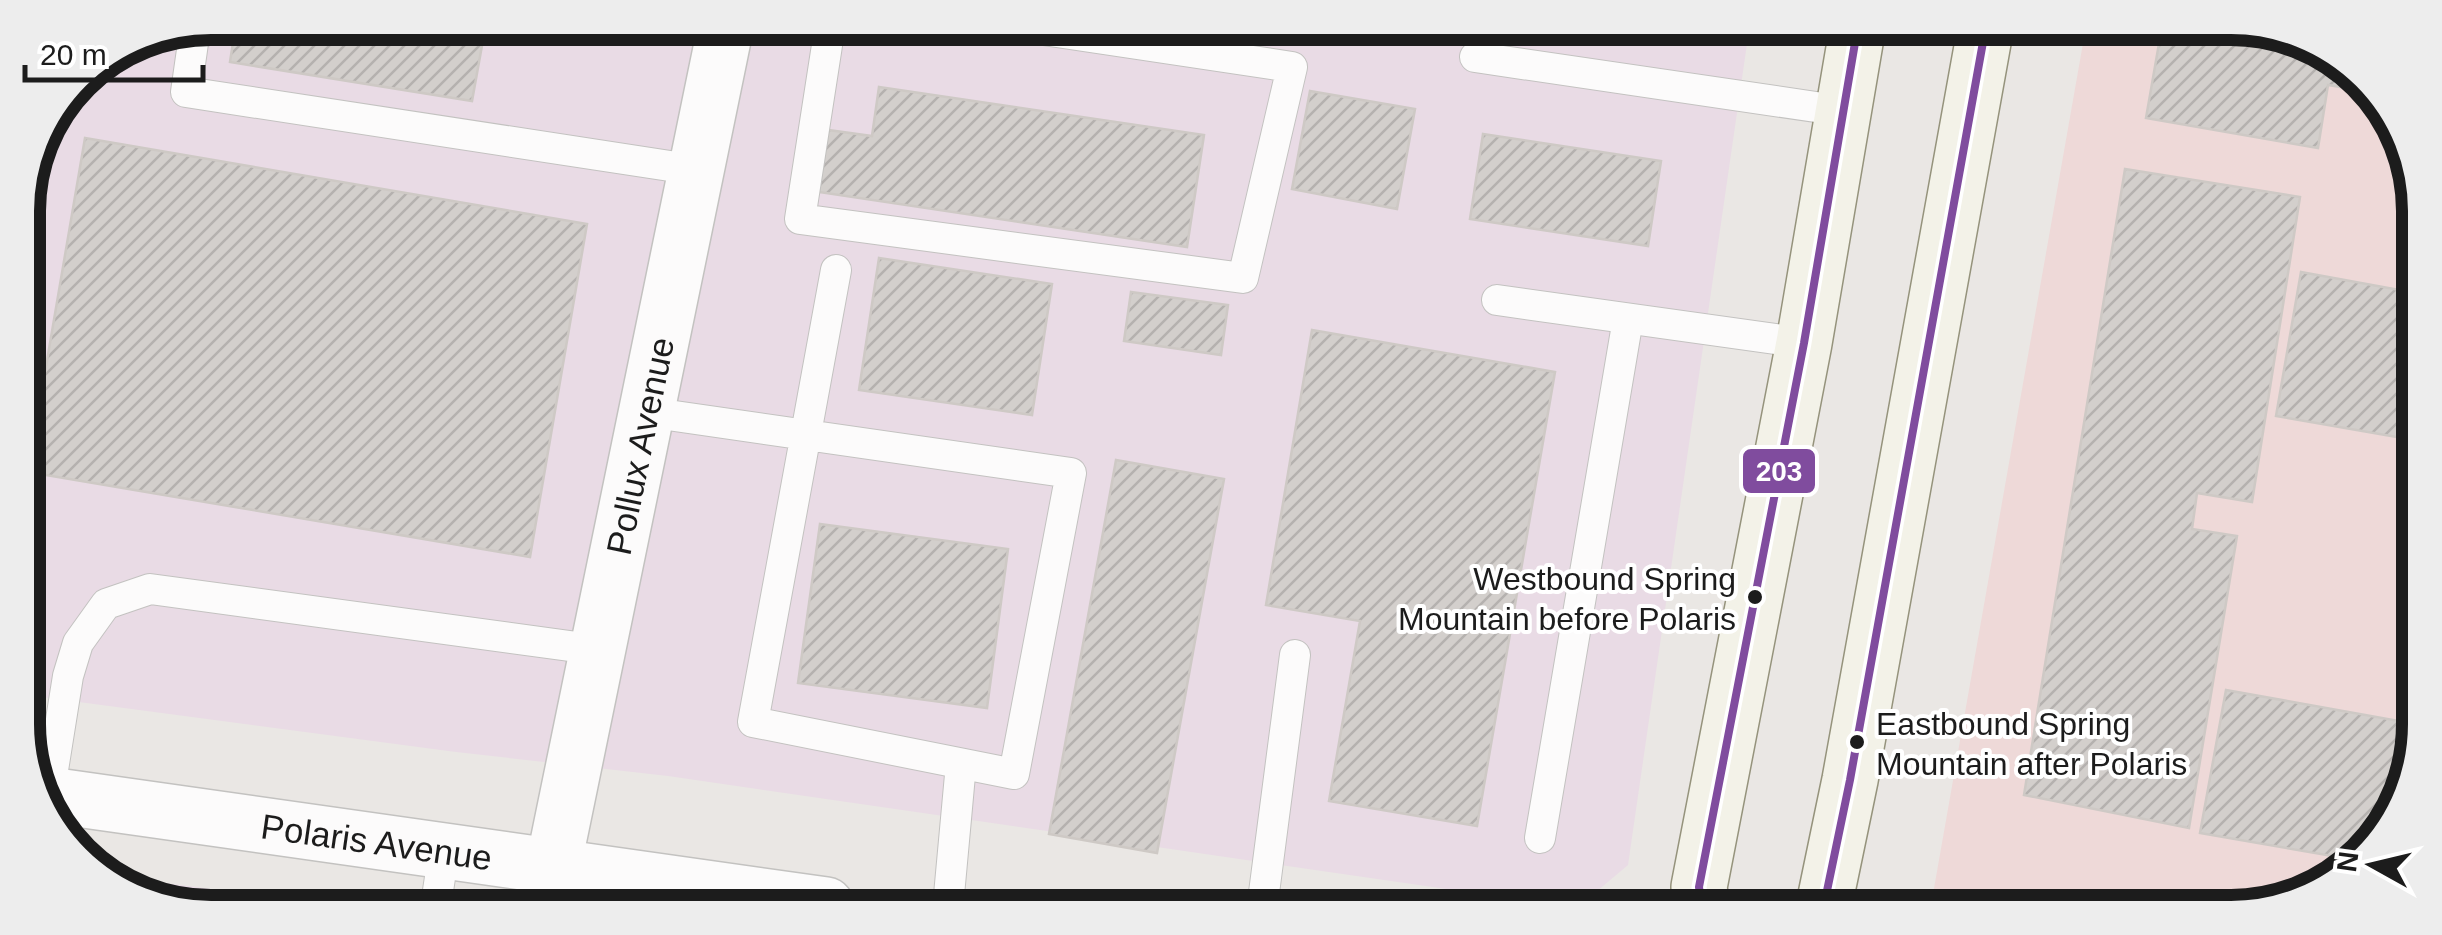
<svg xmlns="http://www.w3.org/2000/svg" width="2442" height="935" font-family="Arial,sans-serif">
	<defs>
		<pattern id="building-hatch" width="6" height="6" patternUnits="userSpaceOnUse" patternTransform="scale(2.5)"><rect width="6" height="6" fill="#d3cfcc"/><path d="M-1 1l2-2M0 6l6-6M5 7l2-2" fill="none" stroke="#b5b1af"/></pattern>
	</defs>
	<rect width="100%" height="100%" fill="#eae7e4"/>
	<!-- commercial -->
	<path fill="#eed9d8" d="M2085 32 2292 33 2380 96 2418 186 2409 785 2345 874 2243 912 1930 911Z"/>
	<!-- industrial -->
	<g fill="#e9dbe5">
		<path d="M211 23 1749 30 1628 865 1577 908 668 776 456 752 26 695 23 198 42 127 86 70Z"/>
		<path d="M110 876 321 903 150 902Z"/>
	</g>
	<!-- building -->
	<g fill="url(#building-hatch)" stroke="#cec9c5" stroke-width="2.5">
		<path d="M236 23 507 24 504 43 483 40 472 101 230 62Z"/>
		<path d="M2161 32 2292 33 2377 93 2328 85 2318 148 2146 118Z"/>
		<path d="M879 87 1204 135 1187 247 819 192 828 130 872 136Z"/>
		<path d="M1310 91 1415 109 1397 209 1292 189Z"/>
		<path d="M1483 134 1661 161 1648 246 1470 219Z"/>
		<path d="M85 138 587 224 530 557 28 472Z"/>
		<path d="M2125 169 2300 197 2252 502 2197 493 2192 529 2237 536 2189 828 2024 795Z"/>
		<path d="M879 258 1052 284 1032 415 859 390Z"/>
		<path d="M2301 272 2416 293 2414 440 2276 416Z"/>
		<path d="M1131 292 1228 305 1221 355 1124 341Z"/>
		<path d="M1312 330 1555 372 1477 826 1329 801 1360 621 1266 605Z"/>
		<path d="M1116 460 1224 479 1157 853 1049 834Z"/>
		<path d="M820 524 1008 549 987 708 798 683Z"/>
		<path d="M2226 690 2410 723 2409 785 2355 860 2200 833Z"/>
	</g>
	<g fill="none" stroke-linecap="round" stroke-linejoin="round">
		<!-- service casing -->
		<g stroke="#c3c2c0" stroke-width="32">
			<g id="service">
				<path d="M830 26 800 219 1243 278 1292 67 1017 26"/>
				<path d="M195 29 186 92 696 170"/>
				<path d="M1475 57 1843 111"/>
				<path d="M1497 300 1804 343"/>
				<path d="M647 412 1071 473 1014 774 753 722 836 270"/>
				<path d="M49 795 68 676 78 643 106 604 150 589 599 650"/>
				<path d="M1540 838 1628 319"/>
				<path d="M436 904 444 851"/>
				<path d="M948 906 961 764"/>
				<path d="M1262 908 1295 655"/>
			</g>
		</g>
		<!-- minor casing -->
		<g stroke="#c3c2c0" stroke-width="58">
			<g id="minor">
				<path id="s1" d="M553 867 726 25"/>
			</g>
		</g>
		<!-- tertiary casing -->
		<g stroke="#c3c2c0" stroke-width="58">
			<g id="tertiary">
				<path id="s2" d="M42 794 826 905"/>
			</g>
		</g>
		<!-- secondary casing -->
		<g stroke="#95937c" stroke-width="58">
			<g id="secondary">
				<path d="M1702 910 1699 887 1804 343 1857 31"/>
				<path d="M1823 910 1850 780 1985 31"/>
			</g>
		</g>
		<!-- service -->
		<use href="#service" stroke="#fcfbfb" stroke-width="30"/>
		<!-- minor -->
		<use href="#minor" stroke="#fcfbfb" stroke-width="55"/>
		<!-- tertiary -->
		<use href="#tertiary" stroke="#fcfbfb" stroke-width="55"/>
		<!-- secondary -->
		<use href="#secondary" stroke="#f3f2e8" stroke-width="55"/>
		<!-- bus-1 casing -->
		<g stroke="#fff" stroke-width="15">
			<g id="bus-1">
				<path d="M1702 910 1699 887 1804 343 1857 31"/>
				<path d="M1823 910 1850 780 1985 31"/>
			</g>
		</g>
		<!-- bus-1 -->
		<use href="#bus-1" stroke="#804c9e" stroke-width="8"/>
	</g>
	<!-- markers -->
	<g fill="#1c1c1c" stroke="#fff" stroke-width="4">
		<circle cx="1755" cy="597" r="9"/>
		<circle cx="1857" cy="742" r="9"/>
	</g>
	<g text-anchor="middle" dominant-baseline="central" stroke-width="8" stroke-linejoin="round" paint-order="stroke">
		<!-- bus labels -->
		<g font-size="32" fill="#1c1c1c" stroke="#fff" text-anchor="end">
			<text x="1736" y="579">Westbound Spring<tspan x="1736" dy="40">Mountain before Polaris</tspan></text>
			<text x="1876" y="724" text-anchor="start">Eastbound Spring<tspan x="1876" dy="40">Mountain after Polaris</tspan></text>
		</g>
		<!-- street labels -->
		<g font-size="35" fill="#1c1c1c" stroke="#fff">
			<text stroke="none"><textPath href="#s1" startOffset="430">Pollux Avenue</textPath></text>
			<text stroke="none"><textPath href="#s2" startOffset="338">Polaris Avenue</textPath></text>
		</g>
	</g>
	<!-- crop -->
	<path d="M0 0H2442V935H0ZM211 40H2231A171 171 0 0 1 2402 211V724A171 171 0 0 1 2231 895H211A171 171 0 0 1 40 724V211A171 171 0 0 1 211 40Z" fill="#ededed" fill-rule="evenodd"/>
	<path fill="none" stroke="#1c1c1c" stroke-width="12" d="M211 40H2231A171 171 0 0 1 2402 211V724A171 171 0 0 1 2231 895H211A171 171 0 0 1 40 724V211A171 171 0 0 1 211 40Z"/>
	<rect stroke="#fff" stroke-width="4" x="1741" y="447" width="76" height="48" rx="10" fill="#804c9e"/>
	<g font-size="28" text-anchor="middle" font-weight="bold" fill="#fff">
		<text x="1779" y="481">203</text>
	</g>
	<!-- north arrow -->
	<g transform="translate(2372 865) rotate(278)" stroke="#ffffff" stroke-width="8" paint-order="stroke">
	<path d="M0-8L18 38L0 25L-18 38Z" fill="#1c1c1c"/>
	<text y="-15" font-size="28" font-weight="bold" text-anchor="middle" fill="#1c1c1c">N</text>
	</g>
	<!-- scale -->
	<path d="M25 65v15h178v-15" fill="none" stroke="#1c1c1c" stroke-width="5"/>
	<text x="40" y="65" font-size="30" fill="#1c1c1c" stroke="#ffffff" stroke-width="8" paint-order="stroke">20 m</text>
</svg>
